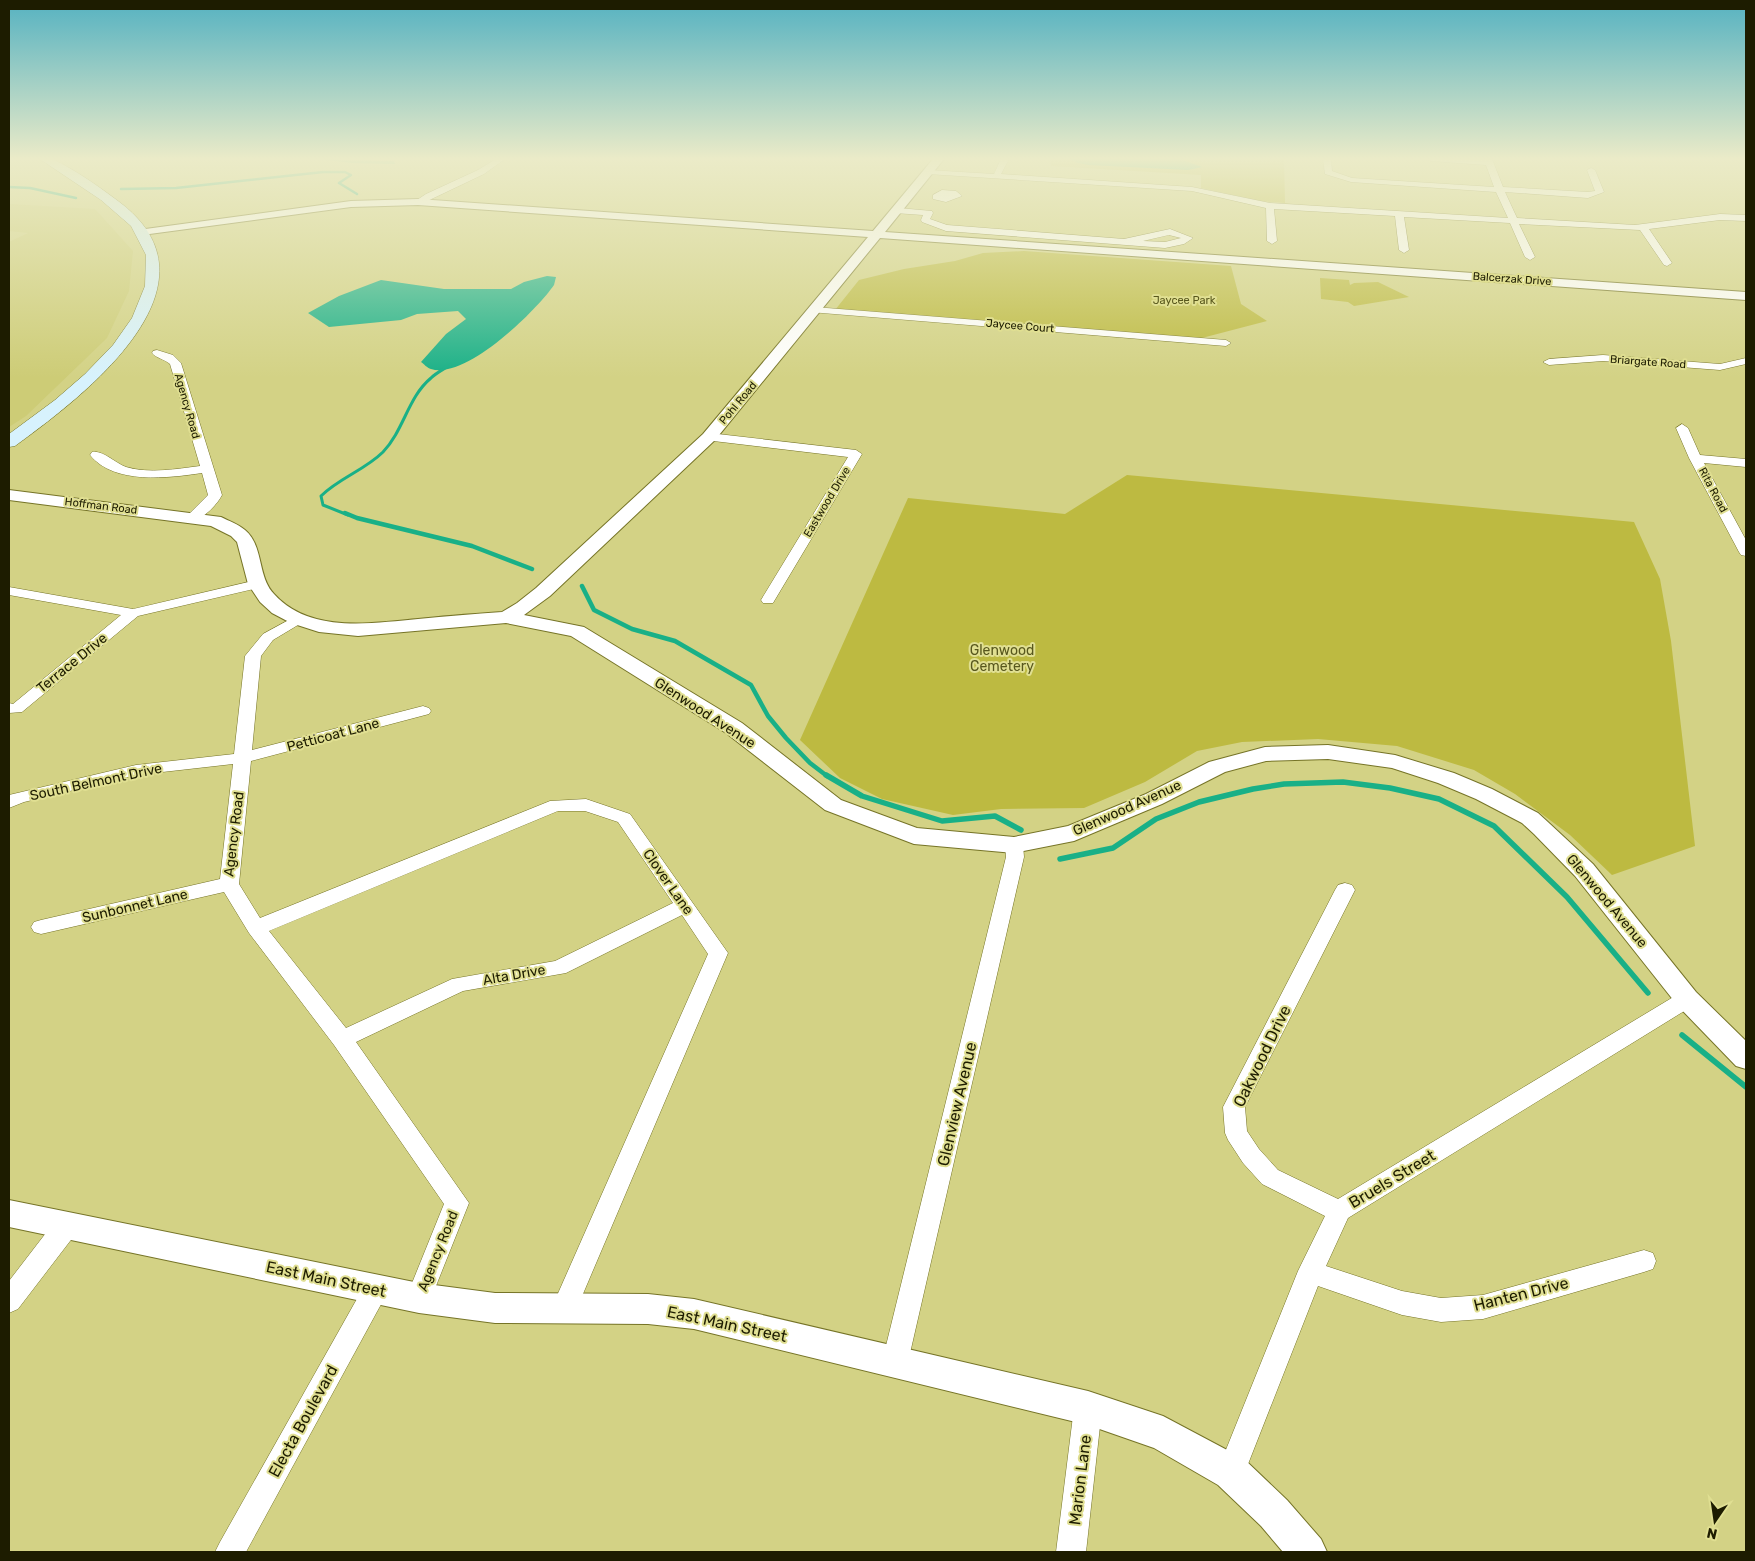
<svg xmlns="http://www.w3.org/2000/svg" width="1755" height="1561" font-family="Rubik,sans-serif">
	<rect width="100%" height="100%" fill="#d3d285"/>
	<!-- built -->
	<path fill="#cdcc76" d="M9 204 95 209 133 251 129 291 107 338 26 416 9 427V242L28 233 9 231Z"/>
	<!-- green -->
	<g fill="#bdba41">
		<path d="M1050 159H1284L1285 203 1260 201 1201 188V175L1051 166Z"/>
		<path d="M1024 251 1231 266 1241 304 1267 321 1198 339 835 310 859 280 904 269 955 261 983 253Z"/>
		<path d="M1320 278 1349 280 1350 285 1354 283 1378 282 1409 297 1354 306 1348 302 1321 299Z"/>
		<path d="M1127 475 1634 522 1660 579 1671 641 1695 846 1612 875 1570 835 1515 794 1474 770 1397 746 1318 739 1242 742 1197 751 1145 782 1084 808 1001 809 953 815 882 799 840 778 800 740 908 498 1065 514Z"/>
	</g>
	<!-- water -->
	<g fill="#19b087">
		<path d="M319 159 394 161 395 164 352 163Z"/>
		<path d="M1069 159H1180L1202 167 1188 170 1089 165 1078 163Z"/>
		<path d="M547 276 556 277 554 285C536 311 466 380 431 369 427 368 424 364 421 362L446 334 466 319 458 311 417 314 401 320 329 327 308 313 339 296 381 280 444 289H511L524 282Z"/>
	</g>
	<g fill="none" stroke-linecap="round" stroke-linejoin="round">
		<!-- stream-far3 -->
		<g stroke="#19b087" stroke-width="2.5">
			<path d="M9 187 30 188 76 198"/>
			<path d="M121 189 176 188 323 172H345L351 175 339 183 357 194"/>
		</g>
		<!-- stream-far2 -->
		<path stroke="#19b087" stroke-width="3" d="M348 515 323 505 321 496C339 478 365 470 383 452 404 430 408 397 431 378 436 373 444 369 450 365"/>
		<!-- stream-far1 -->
		<g stroke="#19b087" stroke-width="4.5">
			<path d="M345 513 357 518 472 546 532 569"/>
			<path d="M582 586 594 610 632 629 675 641 751 685 768 716 786 738 810 763 827 776"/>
		</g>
		<!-- stream -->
		<g stroke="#19b087" stroke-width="5.5">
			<path d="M826 775 862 796 942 821 995 816 1021 830"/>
			<path d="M1060 859 1113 848 1156 819 1199 802 1253 789 1284 784 1343 782 1390 788 1439 799 1494 826 1567 897 1648 993"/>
			<path d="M1682 1035 1746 1087"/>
		</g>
		<!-- minor casing -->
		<g stroke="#767427" stroke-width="1">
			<g id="minor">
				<path d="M496 159H505L484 174 421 204 414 202 426 194 478 170Z"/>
				<path d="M1001 159H1009L1001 174 1192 187 1270 203 1508 218 1496 192 1351 182 1325 174 1323 159H1331L1332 171 1352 178 1494 187 1486 165 1431 161 1427 159H1492L1503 187 1588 192 1595 191 1587 170 1591 168 1595 170 1604 192 1588 198 1505 192 1517 218 1635 225 1720 214 1746 215V221L1720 220 1649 229 1672 263 1667 266 1664 265 1640 230 1519 224 1535 257 1530 260 1525 257 1510 223 1404 217 1409 250 1404 253 1399 250 1395 216 1274 209 1277 241 1272 244 1267 241 1266 208 1192 191 928 174 924 172 928 170 994 174Z"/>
				<path d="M942 190 956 191 962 196 946 202 933 199V195Z"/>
				<path d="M898 208 932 211 933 213 930 219 947 225 1124 239 1170 229 1193 238 1184 244 1165 248 946 231 922 222 921 220 923 215 895 213 894 211ZM1169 235 1181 238 1165 242 1143 241Z"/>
				<path d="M814 307 1226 340 1231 343 1226 346 810 312 809 310Z"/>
				<path d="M157 350 173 355 181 363 222 495C217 505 204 518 193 521L186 517 208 495 202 473C169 478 114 485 90 455L92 452C103 450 115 463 126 467 150 474 176 469 200 466L170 364C164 359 156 358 152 353L153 351Z"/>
				<path d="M1603 355 1720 364 1746 358V364L1720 370 1603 361 1549 365 1543 362 1549 359Z"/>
				<path d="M1682 424 1688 428 1700 455 1746 459V467L1704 463 1746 540V556L1741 555 1739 552 1689 458 1676 428Z"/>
				<path d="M709 433 856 450 862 454 773 603H763L761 600 848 457 705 440 703 437 705 434Z"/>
				<path d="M257 580 262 581 264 584 262 587 138 616 22 712 9 713V703L13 704 121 615 9 595V587L133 609Z"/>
				<path d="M298 615 303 616 305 619 303 622 273 640 261 656 252 750 423 706 429 708 431 711 429 714 251 761 239 884 260 918 550 801 586 799 630 814 728 953 574 1315 565 1319 556 1315 552 1307 708 954 682 915 566 973 463 991 356 1042 469 1203 428 1306 419 1310 410 1306 406 1298 444 1204 334 1045 249 933 224 892 41 934 34 932 31 927 34 922 41 920 220 879 233 764 136 775 24 802 9 808V795L136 765 234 754 245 656 263 634ZM558 811H585L618 822 673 903 555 961 452 979 346 1028 269 931Z"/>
				<path d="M1014 839 1021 841 1023 845 1024 857 908 1362 904 1371 895 1375 886 1371 882 1362 1006 857 1005 845 1007 841Z"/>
				<path d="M1345 883 1352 885 1355 890 1245 1107 1247 1131 1259 1149 1278 1170 1338 1199 1680 993 1687 991 1694 993 1697 999 1694 1005 1348 1218 1326 1266 1402 1291 1441 1298 1483 1295 1644 1250 1653 1253 1656 1261 1653 1269 1644 1272 1483 1319 1441 1322 1402 1315 1318 1286 1241 1482 1231 1486 1221 1482 1217 1472 1298 1271 1325 1216 1262 1184 1243 1163 1228 1140 1225 1133 1223 1107 1335 890 1338 885Z"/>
				<path d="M68 1213 77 1216 80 1224 77 1232 18 1309 9 1313V1281L59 1216Z"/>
				<path d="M376 1277 385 1281 389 1289 385 1297 246 1552H215L220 1542 367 1281Z"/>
				<path d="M1088 1395 1098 1399 1102 1408 1086 1552H1056L1074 1408 1078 1399Z"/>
			</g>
		</g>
		<!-- tertiary casing -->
		<g stroke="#767427" stroke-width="2">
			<g id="tertiary">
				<path d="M933 159H944L885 232 1746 292V300L880 238 715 440 550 596 524 615 584 627 742 723 841 800 917 828 1014 837 1068 826 1146 794 1209 762 1265 747 1328 745 1395 755 1454 773 1492 789 1538 813 1550 824 1593 864 1696 992 1746 1041V1069L1736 1066 1678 1006 1575 876 1534 834 1522 823 1476 799 1438 783 1392 768 1328 759 1266 761 1225 772 1162 804 1074 841 1014 853 914 844 825 810 726 733 571 636 506 623 358 636 319 632 291 623 272 613 260 602 248 584 237 542 231 536 211 526 9 500V490L221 517C229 521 238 524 245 530 264 546 257 576 274 594 310 634 371 623 418 619 446 616 474 614 502 612L517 603 536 588 703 434 868 237 418 205 351 207 142 235 136 232 138 230 351 201 418 199 873 231Z"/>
				<path d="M9 1200 419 1283 495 1293 648 1294 694 1299 1088 1391 1163 1416 1244 1459 1287 1500 1321 1539 1327 1552H1283L1261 1526 1218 1485 1154 1448 1088 1425 694 1329 648 1324 495 1323 419 1313 9 1227Z"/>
			</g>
		</g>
		<!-- secondary casing -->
		<g stroke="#767427" stroke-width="1">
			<path id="secondary" d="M40 159C44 159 50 158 54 160 74 169 101 188 118 201 231 284 84 396 15 446L9 447V434L55 400 85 374 113 345 132 318 145 286 146 255 131 226 101 200Z"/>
		</g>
		<!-- minor -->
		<use href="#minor" fill="#fff" fill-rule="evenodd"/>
		<!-- tertiary -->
		<use href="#tertiary" fill="#fff" fill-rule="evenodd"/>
		<!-- secondary -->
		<use href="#secondary" fill="#d7f2fd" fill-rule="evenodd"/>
	</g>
	<!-- sky -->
	<linearGradient id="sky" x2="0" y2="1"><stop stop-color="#55b2c1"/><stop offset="0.42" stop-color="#ebebc8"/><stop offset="1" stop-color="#ebebc8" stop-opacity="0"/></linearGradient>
	<rect width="1755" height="378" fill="url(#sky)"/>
	<g text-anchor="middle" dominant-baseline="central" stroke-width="4" stroke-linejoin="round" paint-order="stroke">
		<!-- far-street labels -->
		<g font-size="11" fill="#1d1c00" stroke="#e0df92">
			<text transform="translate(1512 279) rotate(4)">Balcerzak Drive</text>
			<text transform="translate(1020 326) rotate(5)">Jaycee Court</text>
			<text transform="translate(1648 362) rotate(4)">Briargate Road</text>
			<text transform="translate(738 403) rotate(-50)">Pohl Road</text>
			<text transform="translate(187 406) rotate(74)">Agency Road</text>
			<text transform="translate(1713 490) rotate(62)">Rita Road</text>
			<text transform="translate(827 502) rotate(-59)">Eastwood Drive</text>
			<text transform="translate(101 506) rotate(7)">Hoffman Road</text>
		</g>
		<!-- far-park labels -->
		<g font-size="11" fill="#58571d" stroke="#e0df92">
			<text x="1184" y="300">Jaycee Park</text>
		</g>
		<!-- park labels -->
		<g font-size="14" fill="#58571d" stroke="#e0df92">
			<text x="1002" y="650">Glenwood<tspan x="1002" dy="16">Cemetery</tspan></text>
		</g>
		<!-- street labels -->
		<g font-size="14" fill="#1d1c00" stroke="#e0df92">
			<text transform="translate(72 663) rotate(-39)">Terrace Drive</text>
			<text transform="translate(705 713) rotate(33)">Glenwood Avenue</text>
			<text transform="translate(333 735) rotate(-15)">Petticoat Lane</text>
			<text transform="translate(96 782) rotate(-12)">South Belmont Drive</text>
			<text transform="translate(1127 808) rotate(-24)">Glenwood Avenue</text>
			<text transform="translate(234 834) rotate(-83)">Agency Road</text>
			<text transform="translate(668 882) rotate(55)">Clover Lane</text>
			<text transform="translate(1607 901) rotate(50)">Glenwood Avenue</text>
			<text transform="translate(135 906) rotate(-13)">Sunbonnet Lane</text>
			<text transform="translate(514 975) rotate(-10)">Alta Drive</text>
			<text transform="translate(438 1251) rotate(-68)">Agency Road</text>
		</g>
		<!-- near-street labels -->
		<g font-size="16" fill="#1d1c00" stroke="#e0df92">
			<text transform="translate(1262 1056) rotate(-64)">Oakwood Drive</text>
			<text transform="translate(957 1104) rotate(-77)">Glenview Avenue</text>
			<text transform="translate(1392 1179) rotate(-31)">Bruels Street</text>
			<text transform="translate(326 1279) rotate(12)">East Main Street</text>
			<text transform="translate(1521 1294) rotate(-14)">Hanten Drive</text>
			<text transform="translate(727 1324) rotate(12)">East Main Street</text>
			<text transform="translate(303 1421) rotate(-61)">Electa Boulevard</text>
			<text transform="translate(1080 1480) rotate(-83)">Marion Lane</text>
		</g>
	</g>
	<!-- border -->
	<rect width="1755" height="1561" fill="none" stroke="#1d1c00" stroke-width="20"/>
	<!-- north arrow -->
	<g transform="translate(1715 1521) rotate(193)" stroke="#e0df92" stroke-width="4" paint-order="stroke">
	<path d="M0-4L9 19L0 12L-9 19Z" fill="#1d1c00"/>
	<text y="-8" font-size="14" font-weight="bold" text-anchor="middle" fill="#1d1c00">N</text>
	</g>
</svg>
